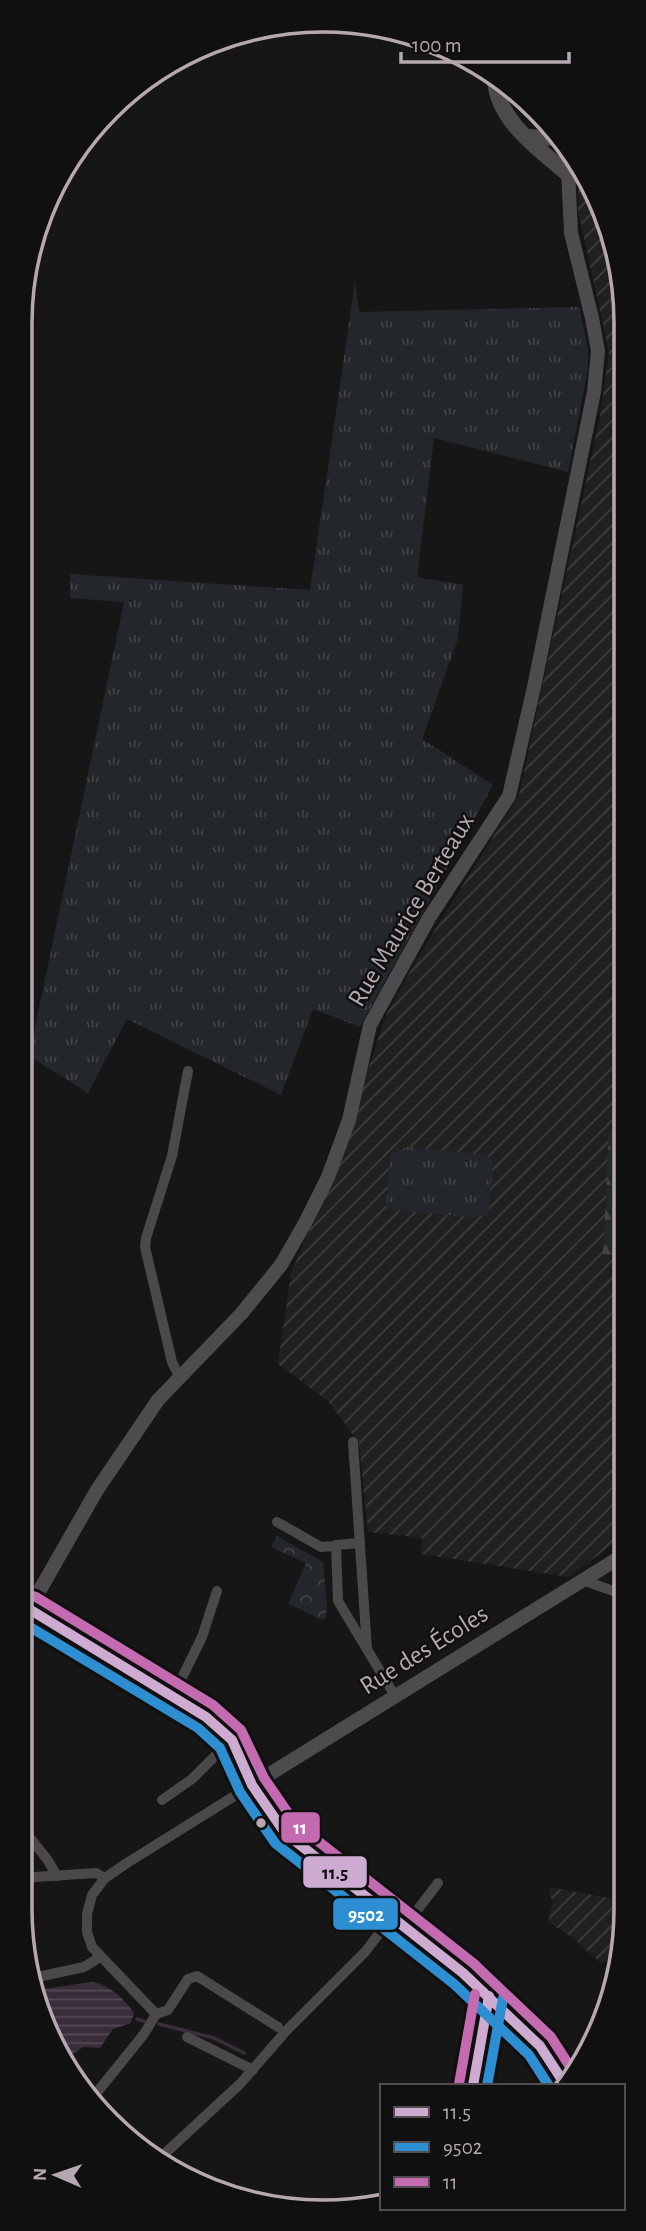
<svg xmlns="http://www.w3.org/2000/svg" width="646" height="2231" font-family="'Alegreya Sans',sans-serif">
	<defs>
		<pattern id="industrial-furrows" width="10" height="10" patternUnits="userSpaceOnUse" patternTransform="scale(1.75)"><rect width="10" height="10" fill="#212020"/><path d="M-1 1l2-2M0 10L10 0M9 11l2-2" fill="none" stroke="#3f3e3e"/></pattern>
		<pattern id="grass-tufts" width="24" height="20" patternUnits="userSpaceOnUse" patternTransform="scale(1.75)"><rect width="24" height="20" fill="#23262b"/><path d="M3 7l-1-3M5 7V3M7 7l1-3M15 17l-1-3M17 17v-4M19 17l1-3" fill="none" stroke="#414347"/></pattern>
		<pattern id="forest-firs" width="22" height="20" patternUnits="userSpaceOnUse" patternTransform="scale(1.75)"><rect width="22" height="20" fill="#23262b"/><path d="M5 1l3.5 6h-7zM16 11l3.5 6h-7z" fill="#414347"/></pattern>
		<pattern id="park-crowns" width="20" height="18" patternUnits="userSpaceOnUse" patternTransform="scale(1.75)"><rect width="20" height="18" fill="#23262b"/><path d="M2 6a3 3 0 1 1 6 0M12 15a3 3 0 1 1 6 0" fill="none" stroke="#414347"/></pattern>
		<pattern id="water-rules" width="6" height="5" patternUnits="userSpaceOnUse" patternTransform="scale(1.75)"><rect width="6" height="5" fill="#3a2d3a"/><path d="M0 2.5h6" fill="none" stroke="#544954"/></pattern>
	</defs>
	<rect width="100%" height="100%" fill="#161616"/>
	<!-- industrial -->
	<g fill="url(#industrial-furrows)">
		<path d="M579 166 596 189 624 284 622 1537 569 1577 421 1554 422 1538 368 1532 359 1443 328 1401 278 1364 291 1273 330 1183 386 1015 418 957 519 795 600 416 609 352 578 210Z"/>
		<path d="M43 221V241L25 284V264Z"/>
		<path d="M550 1887 619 1900 621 1896V1944L602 1964 572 1937 548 1922 553 1901 549 1895Z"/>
	</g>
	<!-- grass -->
	<g fill="url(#grass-tufts)">
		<path d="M355 282 359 312 579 307 588 348V369L568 472 434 438 417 577 463 585 458 639 422 739 493 785 360 1027 313 1009 281 1095 127 1019 88 1093 29 1056 124 602 70 598V574L310 590Z"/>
		<path d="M407 1147 486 1155 493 1160 489 1212 487 1215 470 1217 386 1209 390 1154Z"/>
	</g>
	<!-- forest -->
	<path fill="url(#forest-firs)" d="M623 1123 622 1256 603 1254 609 1133Z"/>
	<!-- park -->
	<path fill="url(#park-crowns)" d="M277 1536 323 1562 327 1605 326 1617 323 1620 288 1604 306 1563 271 1547Z"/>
	<!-- water -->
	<path fill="url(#water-rules)" d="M93 1982C110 1986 124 1998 134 2013L131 2023 113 2029 100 2048 83 2047 68 2057 59 2033 51 2029H46L42 2024 35 1990Z"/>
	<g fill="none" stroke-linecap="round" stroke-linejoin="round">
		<!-- stream -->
		<g stroke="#3a2d3a" stroke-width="3.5">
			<path d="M137 2019 144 2021"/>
			<path d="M159 2024 214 2038 244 2053"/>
		</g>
		<!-- street -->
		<g stroke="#4b484a" stroke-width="10">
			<path d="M179 1376 172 1362 145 1247 146 1238 172 1156 188 1071"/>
			<path d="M353 1442 367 1649"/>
			<path d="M277 1522 321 1547 336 1546"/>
			<path d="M360 1543 336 1545 338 1601 395 1696"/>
			<path d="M582 1580 622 1594"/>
			<path d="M172 1698 202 1637 217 1591"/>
			<path d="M162 1800 192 1779 232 1739"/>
			<path d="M20 1826 47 1859 57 1876"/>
			<path d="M19 1878 96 1873 105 1878"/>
			<path d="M405 1926 438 1883"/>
			<path d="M33 1978 84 1967 100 1957"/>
			<path d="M156 2014 168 2010 188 1979 197 1976 278 2027"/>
			<path d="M187 2037 253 2070"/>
			<path d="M473 2086 489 1996"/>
			<path d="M90 2101 144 2034 156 2014 92 1947 87 1932V1914L92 1895 105 1878 127 1863 252 1785"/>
			<path d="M160 2158 241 2083 286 2031 365 1952 392 1917"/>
		</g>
		<!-- secondary -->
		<g stroke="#4d4b4d" stroke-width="14">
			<path d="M22 1608 29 1609 206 1717 232 1740 252 1785 285 1833 463 1973 540 2046 566 2086"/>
			<path d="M29 1609 97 1490 158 1400 241 1314 281 1265 305 1223 328 1177 349 1120 370 1025 429 918 509 796 534 687 594 392 598 351 592 318 571 233 567 149"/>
			<path d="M252 1785 622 1556"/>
		</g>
		<!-- primary -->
		<g stroke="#4c4a4b" stroke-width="16">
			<path d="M495 78C496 120 539 149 568 174"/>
			<path d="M527 137 559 138"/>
		</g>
		<!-- bus-1 casing -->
		<g stroke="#111010" stroke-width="16">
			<g id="bus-1">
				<path d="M20 1607 29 1609 206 1717 232 1740 252 1785 285 1833 463 1973 540 2046 566 2086"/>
				<path d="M473 2086 489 1996"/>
			</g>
		</g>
		<!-- bus-2 casing -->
		<g stroke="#111010" stroke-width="16">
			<g id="bus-2">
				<path d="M20 1621 198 1728 220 1748 240 1792 275 1843 454 1984 529 2055 549 2086"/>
				<path d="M487 2086 503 1998"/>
			</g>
		</g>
		<!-- bus-3 casing -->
		<g stroke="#111010" stroke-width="16">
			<g id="bus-3">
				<path d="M23 1593 36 1597 213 1705 241 1730 264 1778 295 1823 473 1963 551 2037 576 2076"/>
				<path d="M459 2084 475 1994"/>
			</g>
		</g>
		<!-- bus-1 -->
		<use href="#bus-1" stroke="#ceacd2" stroke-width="10"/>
		<!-- bus-2 -->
		<use href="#bus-2" stroke="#2d8ed1" stroke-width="10"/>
		<!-- bus-3 -->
		<use href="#bus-3" stroke="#c36ab1" stroke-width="10"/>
	</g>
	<!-- markers -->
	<circle fill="#b6a8b1" stroke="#111010" stroke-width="2.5" cx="261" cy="1823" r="6"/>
	<g text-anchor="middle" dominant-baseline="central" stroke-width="5" stroke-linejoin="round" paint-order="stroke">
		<!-- street labels -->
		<g font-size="26" fill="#b6a8b1" stroke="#111010">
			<text transform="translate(411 910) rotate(-59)">Rue Maurice Berteaux</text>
			<text transform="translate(424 1650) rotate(-32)">Rue des Écoles</text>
		</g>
	</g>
	<!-- crop -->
	<path d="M0 0H646V2231H0ZM323 32H323A291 291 0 0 1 614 323V1909A291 291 0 0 1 323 2200H323A291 291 0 0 1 32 1909V323A291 291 0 0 1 323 32Z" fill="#111010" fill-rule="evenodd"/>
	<path fill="none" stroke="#b6a8b1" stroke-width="3.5" d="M323 32H323A291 291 0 0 1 614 323V1909A291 291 0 0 1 323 2200H323A291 291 0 0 1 32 1909V323A291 291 0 0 1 323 32Z"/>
	<g stroke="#111010" stroke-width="2.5">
		<rect x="280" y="1811" width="41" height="33" rx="7" fill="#c36ab1"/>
		<rect x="302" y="1855" width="66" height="34" rx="7" fill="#ceacd2"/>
		<rect x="332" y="1897" width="67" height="34" rx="7" fill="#2d8ed1"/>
	</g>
	<g font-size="19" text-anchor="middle" font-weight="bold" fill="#fff">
		<text x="300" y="1834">11</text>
		<text x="366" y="1921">9502</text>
	</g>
	<g font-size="19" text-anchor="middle" font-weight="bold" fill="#111">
		<text x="335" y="1879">11.5</text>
	</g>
	<!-- legend -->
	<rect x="380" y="2084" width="245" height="126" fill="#111010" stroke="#534d50" stroke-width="2"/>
	<rect x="394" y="2107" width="35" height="10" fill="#ceacd2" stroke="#534d50" stroke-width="2"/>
	<text x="443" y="2119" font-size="21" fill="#b6a8b1">11.5</text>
	<rect x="394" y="2142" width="35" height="10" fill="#2d8ed1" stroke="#534d50" stroke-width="2"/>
	<text x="443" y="2154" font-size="21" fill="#b6a8b1">9502</text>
	<rect x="394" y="2177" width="35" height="10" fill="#c36ab1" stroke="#534d50" stroke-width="2"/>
	<text x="443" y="2189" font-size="21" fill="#b6a8b1">11</text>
	<!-- north arrow -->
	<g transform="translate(56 2175) rotate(272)" stroke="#111010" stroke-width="5" paint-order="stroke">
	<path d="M0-5L12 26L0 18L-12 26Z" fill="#b6a8b1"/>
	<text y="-10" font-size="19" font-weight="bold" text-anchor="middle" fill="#b6a8b1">N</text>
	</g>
	<!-- scale -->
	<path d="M401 52v10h168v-10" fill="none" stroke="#b6a8b1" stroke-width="3.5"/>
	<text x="412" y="52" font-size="21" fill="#b6a8b1" stroke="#111010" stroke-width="5" paint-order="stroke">100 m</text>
</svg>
